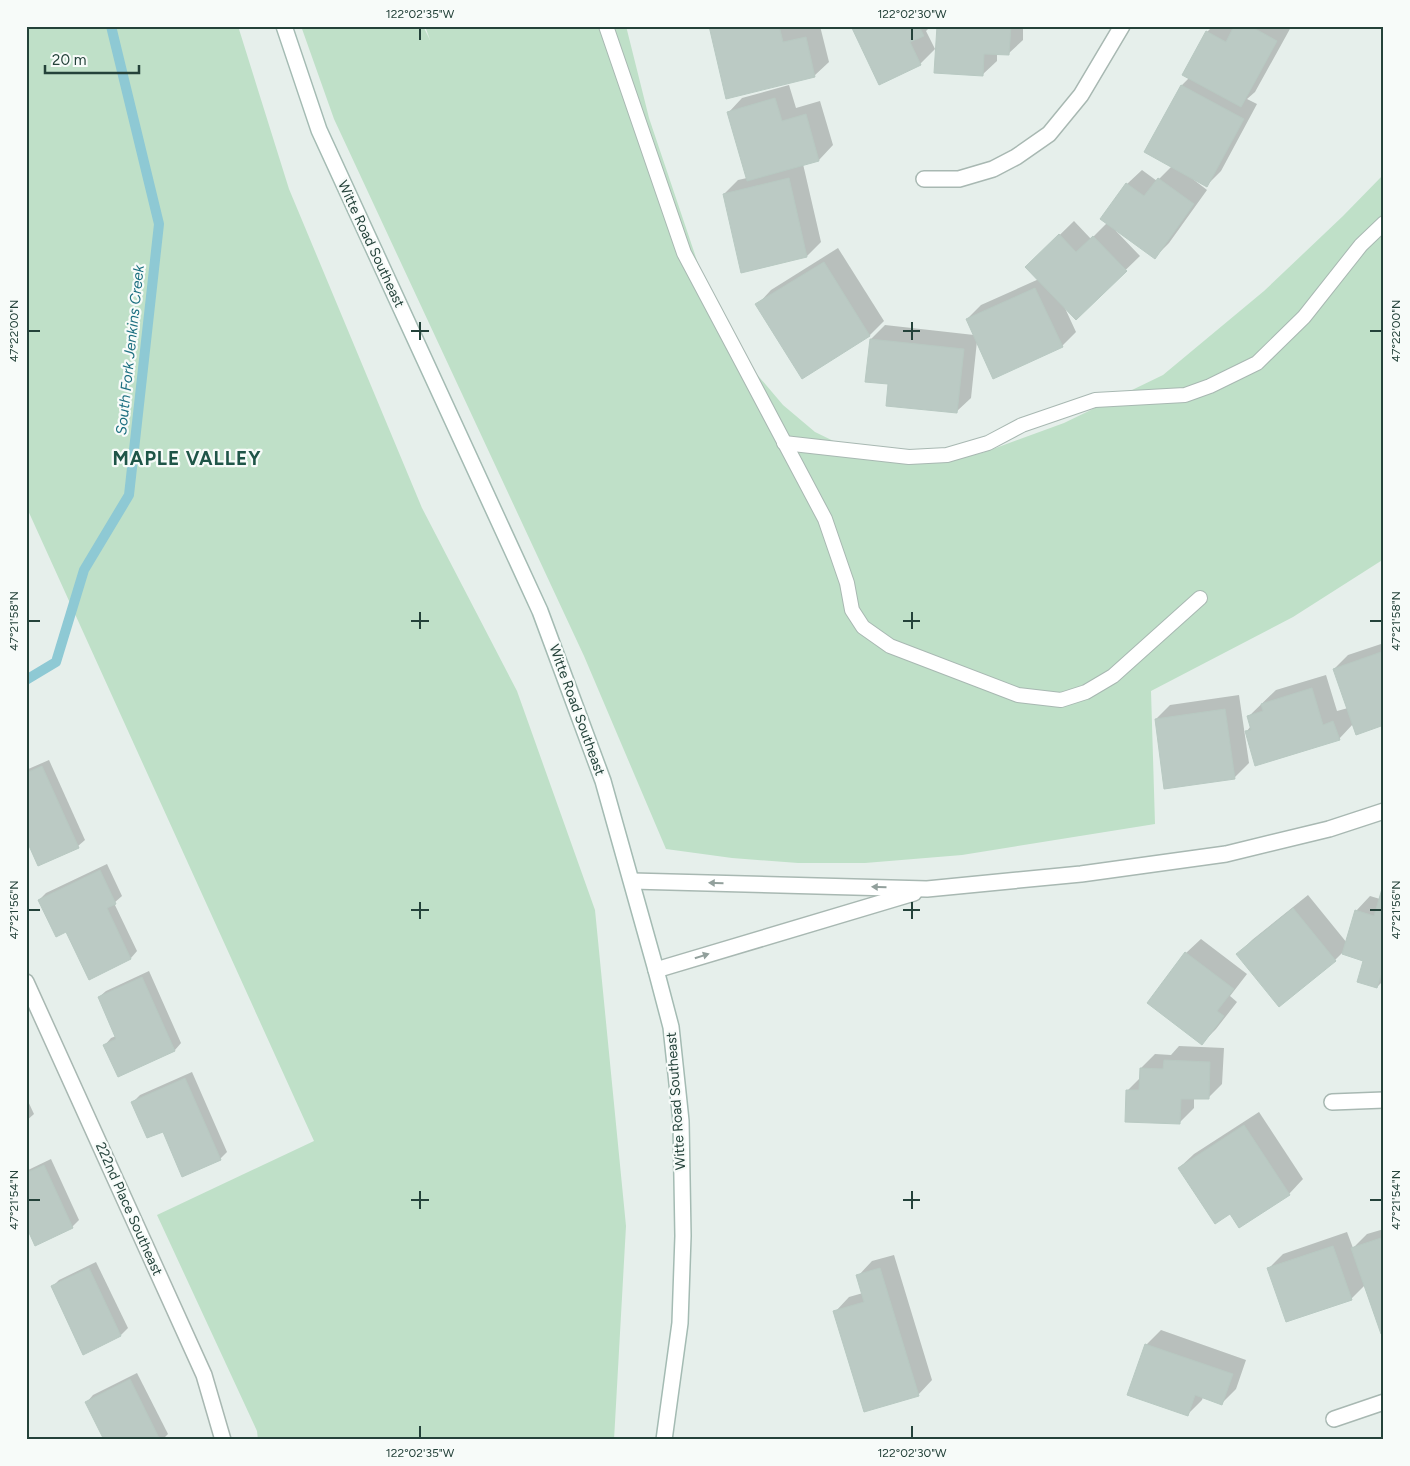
<svg xmlns="http://www.w3.org/2000/svg" width="1410" height="1466" font-family="Figtree,sans-serif">
	<rect width="100%" height="100%" fill="#e6efeb"/>
	<!-- green -->
	<g fill="#bfe0c8">
		<path d="M26 26H238L289 189 422 508 517 691 595 910 626 1226 614 1440H258L257 1431 157 1215 314 1141 26 506Z"/>
		<path d="M301 26H423L430 40 425 26H626L649 118 717 320 743 358 783 405 815 432 854 451 886 460 928 463 982 453 1064 423 1163 375 1264 291 1343 216 1384 174V559L1293 617 1151 691 1155 824 962 855 865 863H798L732 858 666 849 584 656 334 119Z"/>
	</g>
	<!-- shadow -->
	<g fill="#0003">
		<path d="M710 26H797V29L808 26H820L829 62 814 76Z"/>
		<path d="M853 26H931L926 31 935 49 920 64Z"/>
		<path d="M938 26H1023V40L1008 54 997 53V61L982 75Z"/>
		<path d="M1213 26 1291 27 1255 92 1247 99 1257 104 1221 171 1207 185 1195 179 1194 180 1207 190 1169 243 1155 257 1117 230 1116 231 1140 256 1076 318 1064 306 1076 332 1062 346 977 341 971 398 956 412 890 383 871 339 885 325 974 335 967 319 981 305 1039 279 1027 267 1074 221 1091 239 1107 223 1102 219 1127 184 1142 170 1157 181 1172 166 1145 152 1182 85 1189 78 1184 75 1207 32Z"/>
		<path d="M789 85 796 108 820 101 833 145 819 160 803 164 821 242 807 256 724 194 738 180 747 178 728 113 742 98Z"/>
		<path d="M838 248 884 321 870 335 802 377 757 305 771 290Z"/>
		<path d="M1384 643V724H1353L1339 739 1246 732 1251 726 1248 717 1276 690 1326 675 1337 711 1348 708 1334 669 1348 655Z"/>
		<path d="M1239 695 1249 763 1234 778 1156 719 1170 705Z"/>
		<path d="M49 760 85 840 78 846 26 836V770Z"/>
		<path d="M107 864 122 896 114 903 137 951 131 958 90 978 67 931 39 900 46 893Z"/>
		<path d="M1384 886V980L1377 987 1364 960 1342 953 1335 960 1238 954 1252 940 1308 895 1347 943 1356 911 1370 896 1380 899Z"/>
		<path d="M1201 939 1247 974 1230 996 1237 1002 1216 1029 1202 1043 1186 953Z"/>
		<path d="M149 971 181 1043 175 1050 105 1045 111 1038 116 1036 99 997 106 991Z"/>
		<path d="M1179 1046 1224 1048 1222 1084 1208 1098H1194V1108L1180 1122 1128 1090 1141 1077V1068L1155 1054 1171 1055Z"/>
		<path d="M192 1072 227 1152 220 1159 163 1130 133 1102 140 1095Z"/>
		<path d="M26 1097 34 1114 26 1121Z"/>
		<path d="M1259 1112 1303 1179 1289 1194 1230 1212 1179 1168 1194 1154Z"/>
		<path d="M51 1159 79 1220 72 1227 26 1223V1171Z"/>
		<path d="M1384 1229V1332L1365 1285 1351 1299 1269 1268 1283 1254 1347 1232 1353 1248 1367 1234Z"/>
		<path d="M894 1255 932 1380 918 1395 835 1312 849 1297 863 1293 858 1276 872 1261Z"/>
		<path d="M96 1262 128 1328 121 1335 83 1353 52 1287 59 1280Z"/>
		<path d="M1161 1330 1246 1360 1236 1389 1222 1403 1203 1397 1202 1400 1188 1414 1129 1394 1147 1344Z"/>
		<path d="M137 1373 168 1434 162 1440H105L87 1402 93 1395Z"/>
	</g>
	<g fill="none" stroke-linecap="round" stroke-linejoin="round">
		<!-- stream -->
		<path stroke="#8ec9d4" stroke-width="10" d="M26 680 56 662 84 570 129 495 159 224 111 26"/>
	</g>
	<!-- building -->
	<g fill="#bbcac4" stroke="#b8c9c2">
		<path d="M709 26H779L783 42 806 37 815 77 726 99Z"/>
		<path d="M851 26H919L924 36 910 42 921 65 879 85Z"/>
		<path d="M937 26H1011L1009 55 984 54 983 76 934 73Z"/>
		<path d="M1234 26H1250L1277 41 1241 107 1182 75 1206 31 1226 42Z"/>
		<path d="M1181 85 1244 119 1207 187 1144 152Z"/>
		<path d="M775 98 782 121 806 114 819 161 747 181 727 112Z"/>
		<path d="M789 178 807 257 741 273 723 194Z"/>
		<path d="M1158 178 1194 204 1155 259 1100 219 1126 183 1144 196Z"/>
		<path d="M1059 234 1076 252 1093 236 1127 271 1076 320 1025 267Z"/>
		<path d="M824 262 870 336 802 379 755 304Z"/>
		<path d="M1035 288 1063 347 993 379 966 319Z"/>
		<path d="M870 339 964 349 957 413 886 406 888 384 865 382Z"/>
		<path d="M1384 651V725L1356 735 1333 669Z"/>
		<path d="M1312 688 1323 725 1333 721 1340 740 1255 766 1245 731 1251 730 1247 716 1263 711 1261 704Z"/>
		<path d="M1225 709 1235 779 1164 789 1155 719Z"/>
		<path d="M42 766 79 848 38 866 26 839V773Z"/>
		<path d="M100 870 116 904 107 908 131 959 89 980 66 932 56 937 38 900Z"/>
		<path d="M1384 882V976L1381 975 1377 988 1357 982 1363 961 1342 954 1355 910 1374 916Z"/>
		<path d="M1293 908 1336 961 1279 1007 1236 954Z"/>
		<path d="M1185 952 1234 989 1217 1011 1224 1016 1202 1045 1147 1003Z"/>
		<path d="M142 977 175 1051 118 1077 103 1045 116 1039 98 997Z"/>
		<path d="M1164 1060 1210 1062 1209 1099H1181L1180 1124 1125 1122 1126 1090H1139L1140 1068 1163 1069Z"/>
		<path d="M185 1078 221 1160 182 1177 163 1132 147 1138 131 1102Z"/>
		<path d="M1244 1125 1290 1195 1239 1228 1230 1214 1215 1224 1178 1168Z"/>
		<path d="M44 1165 73 1228 35 1246 26 1226V1173Z"/>
		<path d="M1384 1237V1333L1381 1334 1351 1248Z"/>
		<path d="M1333 1246 1352 1300 1286 1322 1267 1268Z"/>
		<path d="M89 1268 121 1336 83 1355 51 1286Z"/>
		<path d="M880 1268 919 1396 864 1412 833 1311 864 1302 856 1275Z"/>
		<path d="M1145 1344 1233 1374 1222 1405 1195 1395 1188 1416 1127 1395Z"/>
		<path d="M130 1379 160 1440H104L85 1402Z"/>
	</g>
	<g fill="none" stroke-linecap="round" stroke-linejoin="round">
		<!-- lane casing -->
		<g stroke="#a8b8b2" stroke-width="16">
			<g id="lane">
				<path d="M606 26 684 253 825 519 847 583 852 610 863 627 890 646 1018 695 1061 700 1086 692 1113 676 1200 598"/>
				<path d="M784 443 909 457 947 455 988 443 1022 425 1095 400 1185 395 1210 386 1257 363 1304 317 1361 245 1384 223"/>
			</g>
		</g>
		<!-- street casing -->
		<g stroke="#a8b8b2" stroke-width="18">
			<g id="street">
				<path d="M924 179H959L993 169 1016 157 1049 134 1081 95 1122 26"/>
				<path d="M632 881 927 889 1081 874 1226 854 1329 829 1384 811"/>
				<path d="M656 970 914 893"/>
				<path d="M26 982 204 1375 223 1440"/>
				<path d="M1332 1102 1384 1100"/>
				<path d="M1334 1419 1384 1402"/>
			</g>
		</g>
		<!-- secondary casing -->
		<g stroke="#a4bbb3" stroke-width="18">
			<path id="secondary" d="M284 26 319 130 540 611 603 781 656 970 671 1027 681 1121 683 1236 680 1323 664 1440"/>
		</g>
		<!-- lane -->
		<use href="#lane" stroke="#fff" stroke-width="14"/>
		<!-- street -->
		<use href="#street" stroke="#fff" stroke-width="15"/>
		<!-- secondary -->
		<use href="#secondary" stroke="#fff" stroke-width="15"/>
	</g>
	<!-- one-way arrows -->
	<defs><path id="oneway-solid" d="M-6-.8H1V-3.2L6.5 0L1 3.2V.8H-6Z" transform="scale(1.25)"/></defs>
	<g fill="#92a09c">
		<use href="#oneway-solid" transform="translate(716 883) rotate(-179)"/>
		<use href="#oneway-solid" transform="translate(879 887) rotate(-179)"/>
		<use href="#oneway-solid" transform="translate(702 956) rotate(-17)"/>
	</g>
	<!-- ticks -->
	<path fill="none" stroke="#24423a" stroke-width="2" d="M420 28V40M912 28V40M420 322V340M912 322V340M28 331H40M411 331H429M903 331H920M1370 331H1382M420 612V629M912 612V629M28 621H40M411 621H429M903 621H920M1370 621H1382M420 902V919M912 902V919M28 910H40M411 910H429M903 910H920M1370 910H1382M420 1191V1209M912 1191V1209M28 1200H40M411 1200H429M903 1200H920M1370 1200H1382M420 1426V1438M912 1426V1438"/>
	<g text-anchor="middle" dominant-baseline="central" stroke-width="4.5" stroke-linejoin="round" paint-order="stroke">
		<!-- street labels -->
		<g font-size="14" fill="#24423a" stroke="#f7fbf9">
			<text transform="translate(371 244) rotate(65)">Witte Road Southeast</text>
			<text transform="translate(577 710) rotate(70)">Witte Road Southeast</text>
			<text transform="translate(676 1101) rotate(-94)">Witte Road Southeast</text>
			<text transform="translate(129 1209) rotate(66)">222nd Place Southeast</text>
		</g>
		<!-- water labels -->
		<g font-size="15" font-style="italic" fill="#1c6f80" stroke="#f7fbf9">
			<text transform="translate(130 350) rotate(-84)">South Fork Jenkins Creek</text>
		</g>
		<!-- district labels -->
		<g font-size="19" font-weight="bold" letter-spacing="1" fill="#1f5548" stroke="#f7fbf9">
			<text x="187" y="458">MAPLE VALLEY</text>
		</g>
	</g>
	<!-- border -->
	<rect width="1410" height="1466" fill="none" stroke="#f7fbf9" stroke-width="55"/>
	<!-- scale -->
	<path d="M45 65v8h94v-8" fill="none" stroke="#24423a" stroke-width="2.5"/>
	<text x="52" y="65" font-size="15" fill="#24423a" stroke="#f7fbf9" stroke-width="4" paint-order="stroke">20 m</text>
	<rect x="28" y="28" width="1354" height="1410" fill="none" stroke="#24423a" stroke-width="2"/>
	<g font-size="12" text-anchor="middle" fill="#24423a">
		<text x="420" y="18">122°02'35"W</text>
		<text x="912" y="18">122°02'30"W</text>
		<text transform="translate(14 331) rotate(-90)" y="4">47°22'00"N</text>
		<text transform="translate(1396 331) rotate(-90)" y="4">47°22'00"N</text>
		<text transform="translate(14 621) rotate(-90)" y="4">47°21'58"N</text>
		<text transform="translate(1396 621) rotate(-90)" y="4">47°21'58"N</text>
		<text transform="translate(14 910) rotate(-90)" y="4">47°21'56"N</text>
		<text transform="translate(1396 910) rotate(-90)" y="4">47°21'56"N</text>
		<text transform="translate(14 1200) rotate(-90)" y="4">47°21'54"N</text>
		<text transform="translate(1396 1200) rotate(-90)" y="4">47°21'54"N</text>
		<text x="420" y="1457">122°02'35"W</text>
		<text x="912" y="1457">122°02'30"W</text>
	</g>
</svg>
